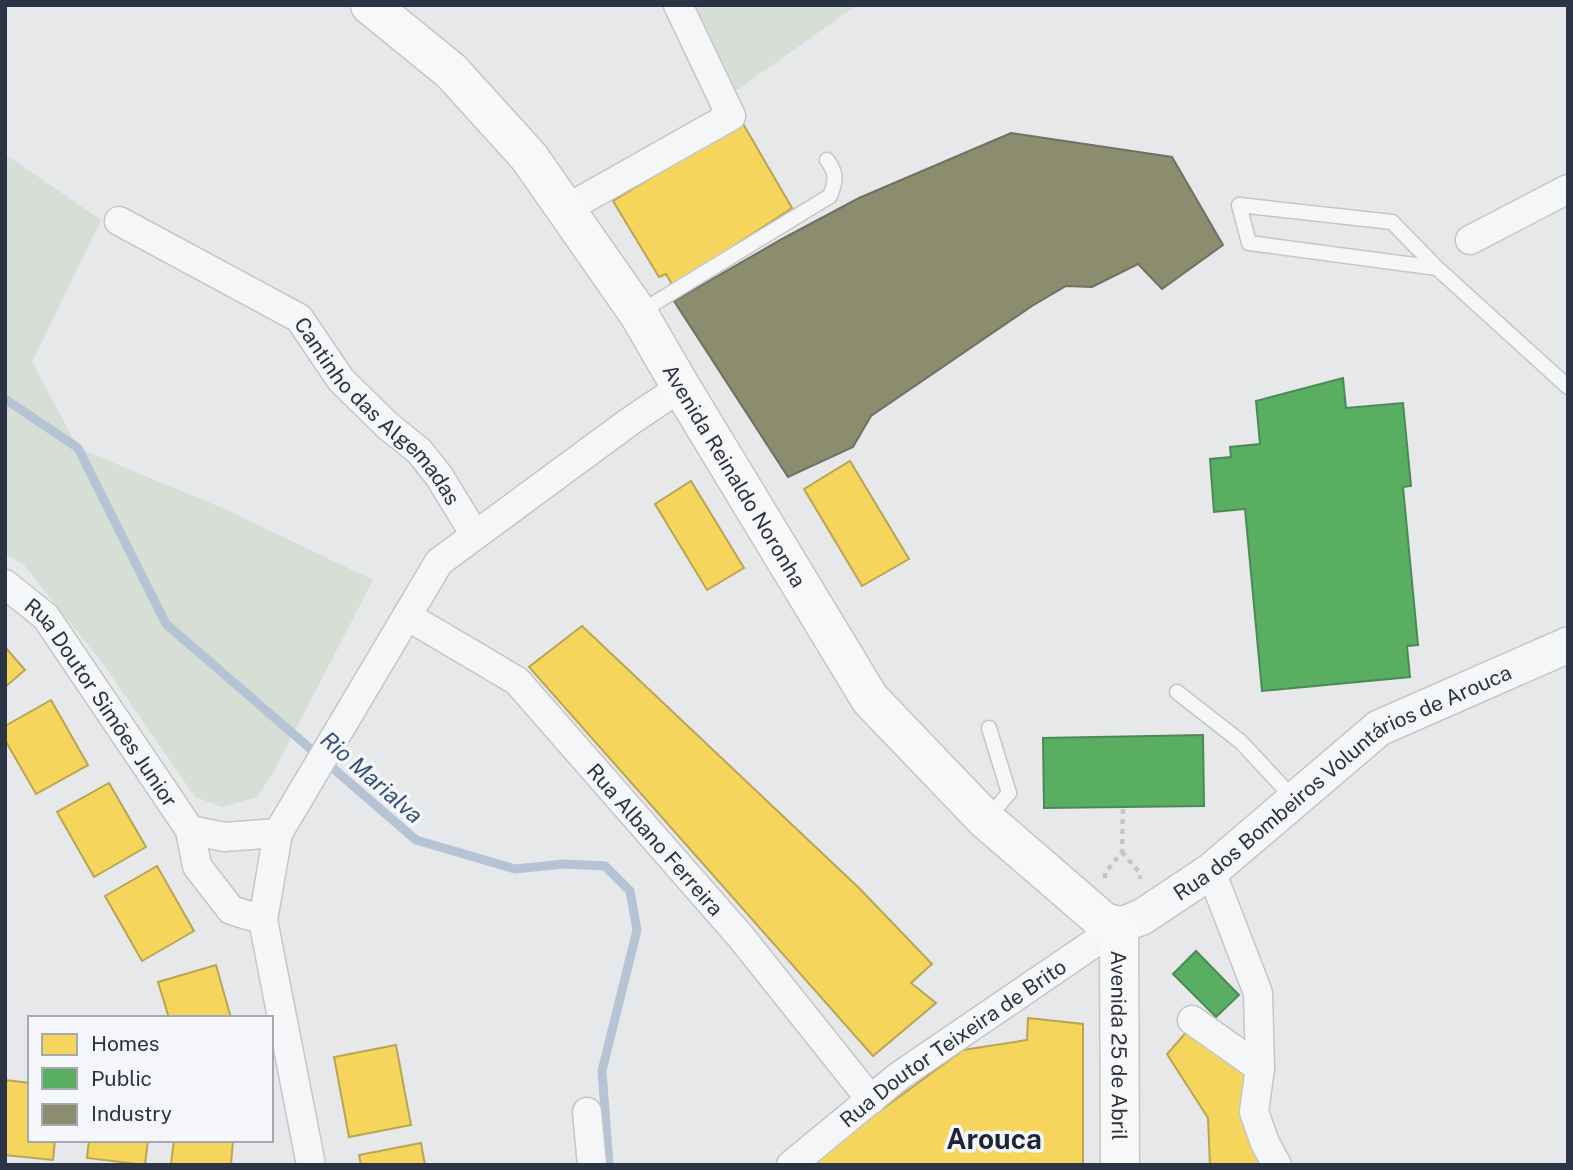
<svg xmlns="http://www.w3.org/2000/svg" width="1573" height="1170" font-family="'Public Sans',sans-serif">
	<rect width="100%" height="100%" fill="#e6e8ea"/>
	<!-- green -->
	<g fill="#d6ded6">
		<path d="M691 5H857L733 93Z"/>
		<path d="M5 154 101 220 32 362 78 448 227 510 373 580 272 775 257 797 222 807 195 797 104 665 24 565 5 554Z"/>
	</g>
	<!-- homes -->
	<g fill="#f6d55c" stroke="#b9a555" stroke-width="2">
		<path d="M742 122 792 208 673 286 666 274 659 277 613 201Z"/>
		<path d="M850 461 909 559 862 586 804 489Z"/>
		<path d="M691 481 744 568 707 590 655 504Z"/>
		<path d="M582 626 859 888 932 964 911 983 936 1003 873 1056 529 667Z"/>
		<path d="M5 647 25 670 5 687Z"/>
		<path d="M51 700 88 765 36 794 5 740V726Z"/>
		<path d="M109 783 146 847 94 877 57 812Z"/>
		<path d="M157 866 194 931 142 961 105 896Z"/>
		<path d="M216 965 231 1018H169L158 982Z"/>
		<path d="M1028 1018 1083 1024V1165H810L843 1138 963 1050 1027 1040Z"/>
		<path d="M1189 1029 1252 1071 1271 1165H1210L1208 1118 1167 1054Z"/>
		<path d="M396 1045 411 1125 349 1137 334 1057Z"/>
		<path d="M5 1080 30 1083V1140H55L53 1160 5 1155Z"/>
		<path d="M89 1140H148L145 1165 87 1158Z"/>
		<path d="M174 1140H233L231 1165 171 1164Z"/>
		<path d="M421 1143 425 1165H361L359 1155Z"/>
	</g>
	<!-- public -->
	<g fill="#5aae61" stroke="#4c8959" stroke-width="2">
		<path d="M1343 378 1346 408 1403 403 1411 486 1403 487 1418 645 1407 646 1410 677 1262 691 1245 509 1214 512 1210 459 1231 457 1230 447 1260 444 1256 401Z"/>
		<path d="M1203 735 1204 806 1044 808 1043 738Z"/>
		<path d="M1196 951 1239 995 1216 1017 1173 974Z"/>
	</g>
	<!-- industry -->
	<path fill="#8c8c6e" stroke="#6f7262" stroke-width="2" d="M1011 133 1172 157 1223 245 1162 289 1138 264 1092 287 1066 286 1032 306 871 416 853 447 788 477 674 301 782 239 859 198Z"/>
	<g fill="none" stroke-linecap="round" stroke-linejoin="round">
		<!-- stream -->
		<path stroke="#b4c4d5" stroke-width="9" d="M5 399 78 448 166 624 416 840 515 869 564 864 605 866 630 891 637 930 602 1071 609 1165"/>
		<!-- service casing -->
		<g stroke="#c4c6c8" stroke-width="17">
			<g id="service">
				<path d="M1437 268 1249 243 1239 205 1392 222 1437 268 1568 387"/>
				<path d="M640 312 830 196C836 181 837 173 827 160"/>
				<path d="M1177 692 1241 742 1294 799"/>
				<path d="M986 820 1009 793 989 728"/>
			</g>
		</g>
		<!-- minor casing -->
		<g stroke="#c4c6c8" stroke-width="31">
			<g id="minor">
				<path d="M566 209 731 116 678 5"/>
				<path id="s1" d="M119 221 299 318 341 380 388 426 419 451 439 476 475 535"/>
				<path d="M1470 240 1568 189"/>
				<path id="s2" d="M5 584 46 617 190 830 197 866 231 910 263 920"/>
				<path id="s3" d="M407 616 517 681 741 937 871 1100"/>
				<path d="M190 830 224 837 278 833"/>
				<path d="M1211 871 1258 993 1260 1068 1254 1112 1265 1143 1277 1165"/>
				<path d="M1192 1020 1260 1068"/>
				<path d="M587 1112 592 1165"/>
				<path d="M311 1165 263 920 278 833 439 562 629 422 681 387"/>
				<path id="s4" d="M791 1165 899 1076 1119 926"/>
			</g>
		</g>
		<!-- tertiary casing -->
		<g stroke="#c4c6c8" stroke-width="38">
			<g id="tertiary">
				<path id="s5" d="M1119 926 1142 917 1211 871 1379 728 1568 645"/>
			</g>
		</g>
		<!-- secondary casing -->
		<g stroke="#c4c6c8" stroke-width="41">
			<g id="secondary">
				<path id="s6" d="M370 5 451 71 529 157 638 313 681 387 870 699 986 820 1104 922 1119 926 1120 1165"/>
			</g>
		</g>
		<!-- path -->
		<g stroke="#c5c6ca" stroke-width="4.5" stroke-dasharray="5 5" stroke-linecap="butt">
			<path d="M1122 852 1140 873V879"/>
			<path d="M1105 878V873L1122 852 1123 807"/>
		</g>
		<!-- service -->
		<use href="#service" stroke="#f5f6f7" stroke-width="14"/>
		<!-- minor -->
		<use href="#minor" stroke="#f5f6f7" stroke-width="28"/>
		<!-- tertiary -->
		<use href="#tertiary" stroke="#f5f6f7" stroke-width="35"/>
		<!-- secondary -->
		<use href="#secondary" stroke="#f8f8f8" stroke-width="38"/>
	</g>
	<g text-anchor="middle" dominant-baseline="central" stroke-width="7" stroke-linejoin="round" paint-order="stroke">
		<!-- street labels -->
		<g font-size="21" fill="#2b3445" stroke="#f4f6f9">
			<text stroke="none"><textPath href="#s1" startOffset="327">Cantinho das Algemadas</textPath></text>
			<text stroke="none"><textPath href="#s6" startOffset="600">Avenida Reinaldo Noronha</textPath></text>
			<text stroke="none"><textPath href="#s2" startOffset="154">Rua Doutor Simões Junior</textPath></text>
			<text stroke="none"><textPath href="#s5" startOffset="268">Rua dos Bombeiros Voluntários de Arouca</textPath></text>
			<text stroke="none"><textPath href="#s3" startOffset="338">Rua Albano Ferreira</textPath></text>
			<text stroke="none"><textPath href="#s4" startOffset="203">Rua Doutor Teixeira de Brito</textPath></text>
			<text stroke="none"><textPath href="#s6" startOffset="1320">Avenida 25 de Abril</textPath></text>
		</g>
		<!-- water labels -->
		<g font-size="23" font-style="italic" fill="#34527a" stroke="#f4f6f9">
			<text transform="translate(372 777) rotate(41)">Rio Marialva</text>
		</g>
		<!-- district labels -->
		<g font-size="28" font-weight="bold" fill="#1d2536" stroke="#f4f6f9">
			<text x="994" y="1138">Arouca</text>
		</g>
	</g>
	<!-- border -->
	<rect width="1573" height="1170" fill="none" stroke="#2b3445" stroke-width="14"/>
	<!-- legend -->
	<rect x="28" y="1016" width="245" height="126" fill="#f4f6f9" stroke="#a4a8b1" stroke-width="2"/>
	<rect x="42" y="1034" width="35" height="21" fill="#f6d55c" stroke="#a4a8b1" stroke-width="2"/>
	<text x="91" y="1051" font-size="21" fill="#2b3445">Homes</text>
	<rect x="42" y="1068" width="35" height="21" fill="#5aae61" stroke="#a4a8b1" stroke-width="2"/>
	<text x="91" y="1086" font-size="21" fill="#2b3445">Public</text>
	<rect x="42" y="1104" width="35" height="21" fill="#8c8c6e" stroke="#a4a8b1" stroke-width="2"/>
	<text x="91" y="1121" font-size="21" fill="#2b3445">Industry</text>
</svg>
